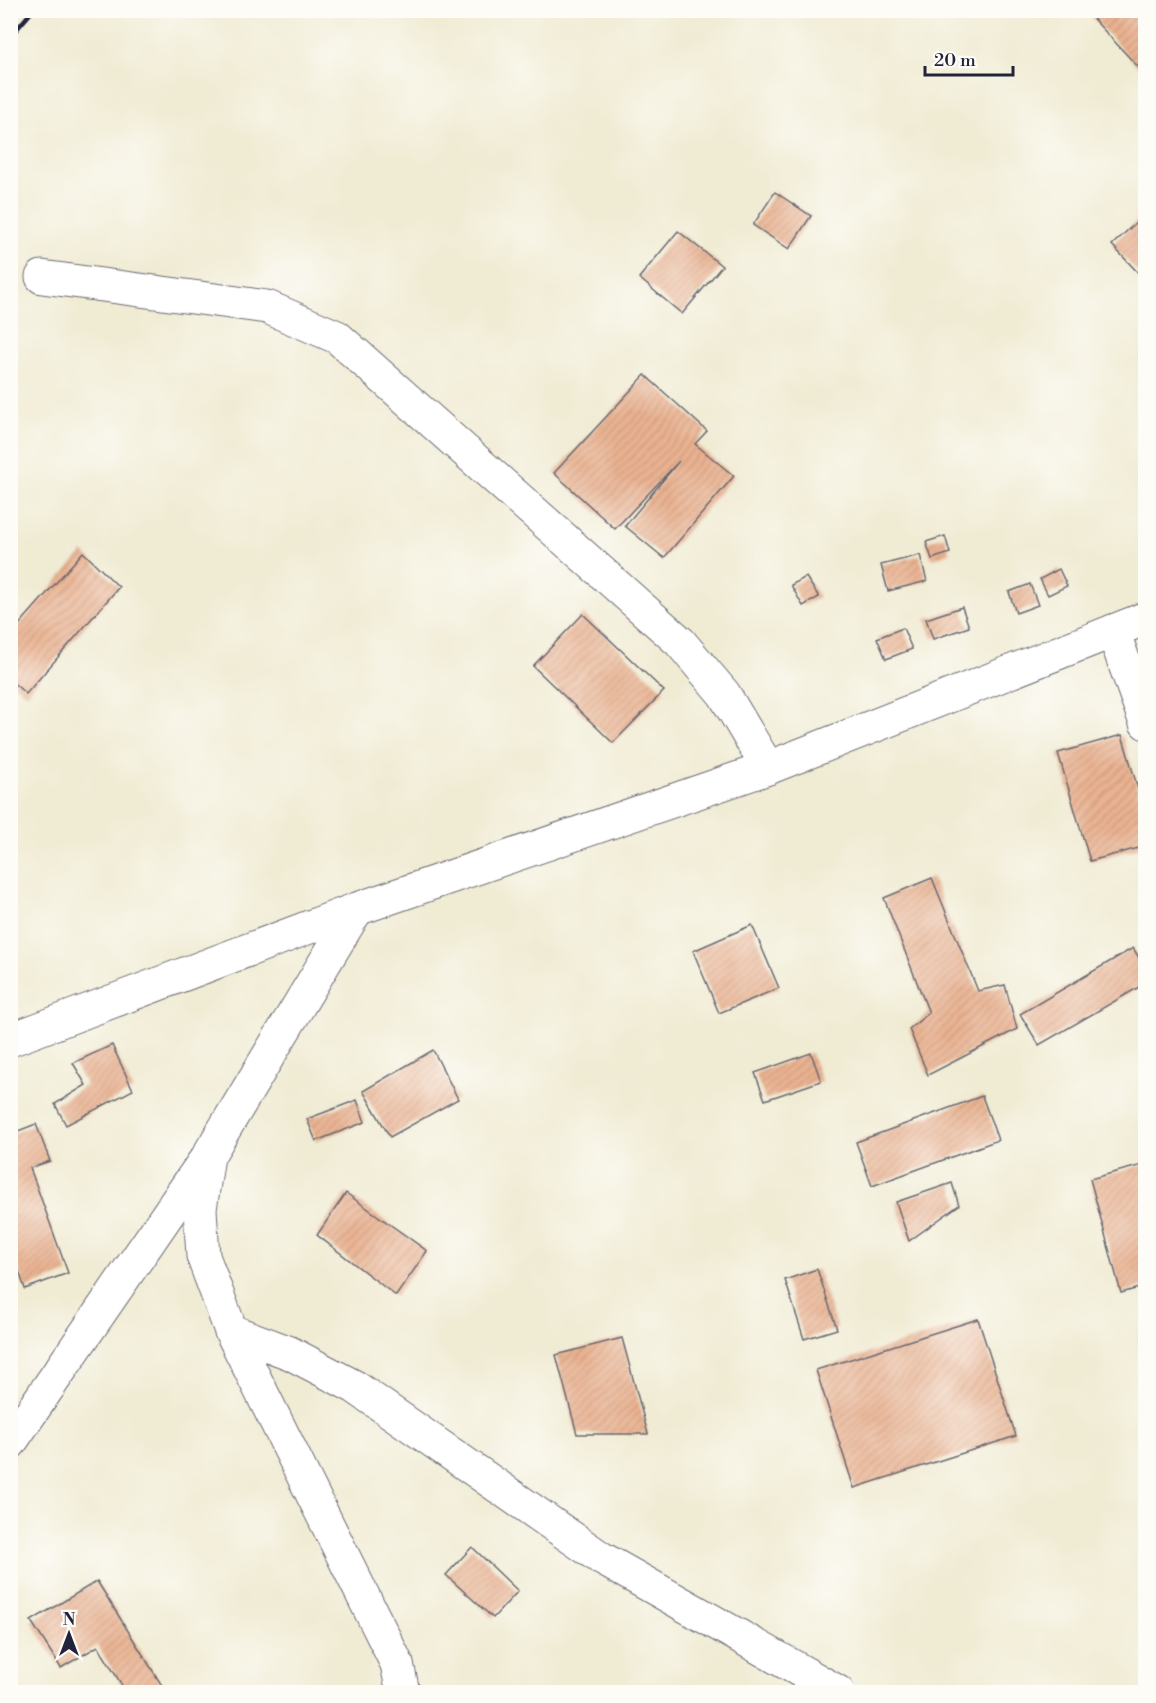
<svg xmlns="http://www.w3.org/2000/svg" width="1156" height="1703" font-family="'Libre Bodoni',serif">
	<defs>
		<pattern id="building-hatch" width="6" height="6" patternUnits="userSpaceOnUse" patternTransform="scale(1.5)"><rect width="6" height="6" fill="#eab291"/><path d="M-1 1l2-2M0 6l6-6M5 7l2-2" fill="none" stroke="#c8997e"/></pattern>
	</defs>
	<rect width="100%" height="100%" fill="#fdfcf7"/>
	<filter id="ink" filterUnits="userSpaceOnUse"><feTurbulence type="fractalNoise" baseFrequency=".0167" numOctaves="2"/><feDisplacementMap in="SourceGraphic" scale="12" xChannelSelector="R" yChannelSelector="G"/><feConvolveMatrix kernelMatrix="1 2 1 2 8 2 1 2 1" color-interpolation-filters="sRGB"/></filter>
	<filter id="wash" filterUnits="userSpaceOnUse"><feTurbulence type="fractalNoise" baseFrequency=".008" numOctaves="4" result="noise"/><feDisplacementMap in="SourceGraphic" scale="24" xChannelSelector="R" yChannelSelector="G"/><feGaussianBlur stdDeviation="1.35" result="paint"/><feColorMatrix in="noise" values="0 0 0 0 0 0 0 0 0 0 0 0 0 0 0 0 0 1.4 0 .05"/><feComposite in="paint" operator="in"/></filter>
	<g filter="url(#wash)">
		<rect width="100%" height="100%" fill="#f0ebd3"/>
		<g id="blocks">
			<!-- building -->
			<g fill="url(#building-hatch)">
				<path d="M1085 10H1146V66L1141 70Z"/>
				<path d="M775 192 811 216 789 249 753 225Z"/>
				<path d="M1146 213V281L1112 245Z"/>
				<path d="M678 231 722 266 682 314 639 278Z"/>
				<path d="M645 375 707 431 695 444 734 476 664 558 625 526 679 461 615 529 554 473Z"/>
				<path d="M945 536 950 553 932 559 926 542Z"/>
				<path d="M83 552 119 587 26 694 10 680V635Z"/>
				<path d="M920 555 927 581 888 591 881 565Z"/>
				<path d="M1059 569 1067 586 1048 595 1040 579Z"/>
				<path d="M806 577 819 597 803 606 791 585Z"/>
				<path d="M1030 584 1038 605 1016 613 1009 592Z"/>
				<path d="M962 607 969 627 933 639 926 619Z"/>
				<path d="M583 614 664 691 613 743 533 666Z"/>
				<path d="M903 628 912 649 886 659 877 638Z"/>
				<path d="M1122 735 1146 816V846L1090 861 1058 753Z"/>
				<path d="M932 878 978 991 1005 985 1017 1029 928 1075 909 1029 929 1013 884 898Z"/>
				<path d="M752 925 779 988 719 1013 693 951Z"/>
				<path d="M1133 948 1146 969V983L1039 1045 1020 1014Z"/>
				<path d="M112 1045 133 1090 66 1125 55 1104 86 1085 73 1063Z"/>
				<path d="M433 1050 458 1099 390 1137 363 1091Z"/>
				<path d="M811 1053 821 1081 765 1100 755 1073Z"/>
				<path d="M982 1096 998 1140 872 1186 856 1142Z"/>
				<path d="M357 1100 365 1122 316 1141 307 1119Z"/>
				<path d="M36 1124 50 1161 30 1168 68 1273 25 1289 10 1244V1134Z"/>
				<path d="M1146 1164V1286L1121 1293 1090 1179Z"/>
				<path d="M952 1183 959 1205 909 1241 896 1202Z"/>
				<path d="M346 1193 427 1251 396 1296 317 1235Z"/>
				<path d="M817 1269 837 1329 804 1339 785 1280Z"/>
				<path d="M978 1319 1016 1436 854 1488 816 1370Z"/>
				<path d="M622 1338 648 1434H577L556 1355Z"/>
				<path d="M472 1547 518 1591 493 1618 446 1575Z"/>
				<path d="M97 1581 166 1692H126L98 1646 61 1668 31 1621Z"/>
			</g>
		</g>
	</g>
	<g filter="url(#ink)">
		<use href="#blocks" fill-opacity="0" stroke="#6a6870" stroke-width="1.5"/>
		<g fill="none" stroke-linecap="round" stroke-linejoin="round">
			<!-- minor casing -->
			<g stroke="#6a6870" stroke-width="35">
				<g id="minor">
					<path d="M42 277 267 307 337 337 680 642 724 694 768 768"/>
					<path d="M1113 631 1146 723"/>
					<path d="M357 909 208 1156 200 1209 203 1256 231 1331 397 1664 403 1692"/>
					<path d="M10 1040 357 909 768 768 1146 618"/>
					<path d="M231 1331 290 1353 355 1387 601 1558 838 1692"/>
					<path d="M10 1443 203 1163"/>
				</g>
			</g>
			<!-- minor -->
			<use href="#minor" stroke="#fff" stroke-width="33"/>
			<!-- rail -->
			<g stroke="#22223b" stroke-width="4.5">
				<path d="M10 11 11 10"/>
				<path d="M10 37 33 10"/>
			</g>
		</g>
	</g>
	<!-- margin -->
	<rect width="1156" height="1703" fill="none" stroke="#fdfcf7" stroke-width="36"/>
	<!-- north arrow -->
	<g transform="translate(69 1634)" stroke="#fdfcf7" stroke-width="4.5" paint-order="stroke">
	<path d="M0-4.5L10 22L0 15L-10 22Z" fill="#22223b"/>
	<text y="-9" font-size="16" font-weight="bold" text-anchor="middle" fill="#22223b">N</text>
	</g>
	<!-- scale -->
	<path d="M925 66v9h88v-9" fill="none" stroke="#22223b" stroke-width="3"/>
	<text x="934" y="66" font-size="18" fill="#22223b" stroke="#fdfcf7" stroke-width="4.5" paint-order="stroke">20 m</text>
</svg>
